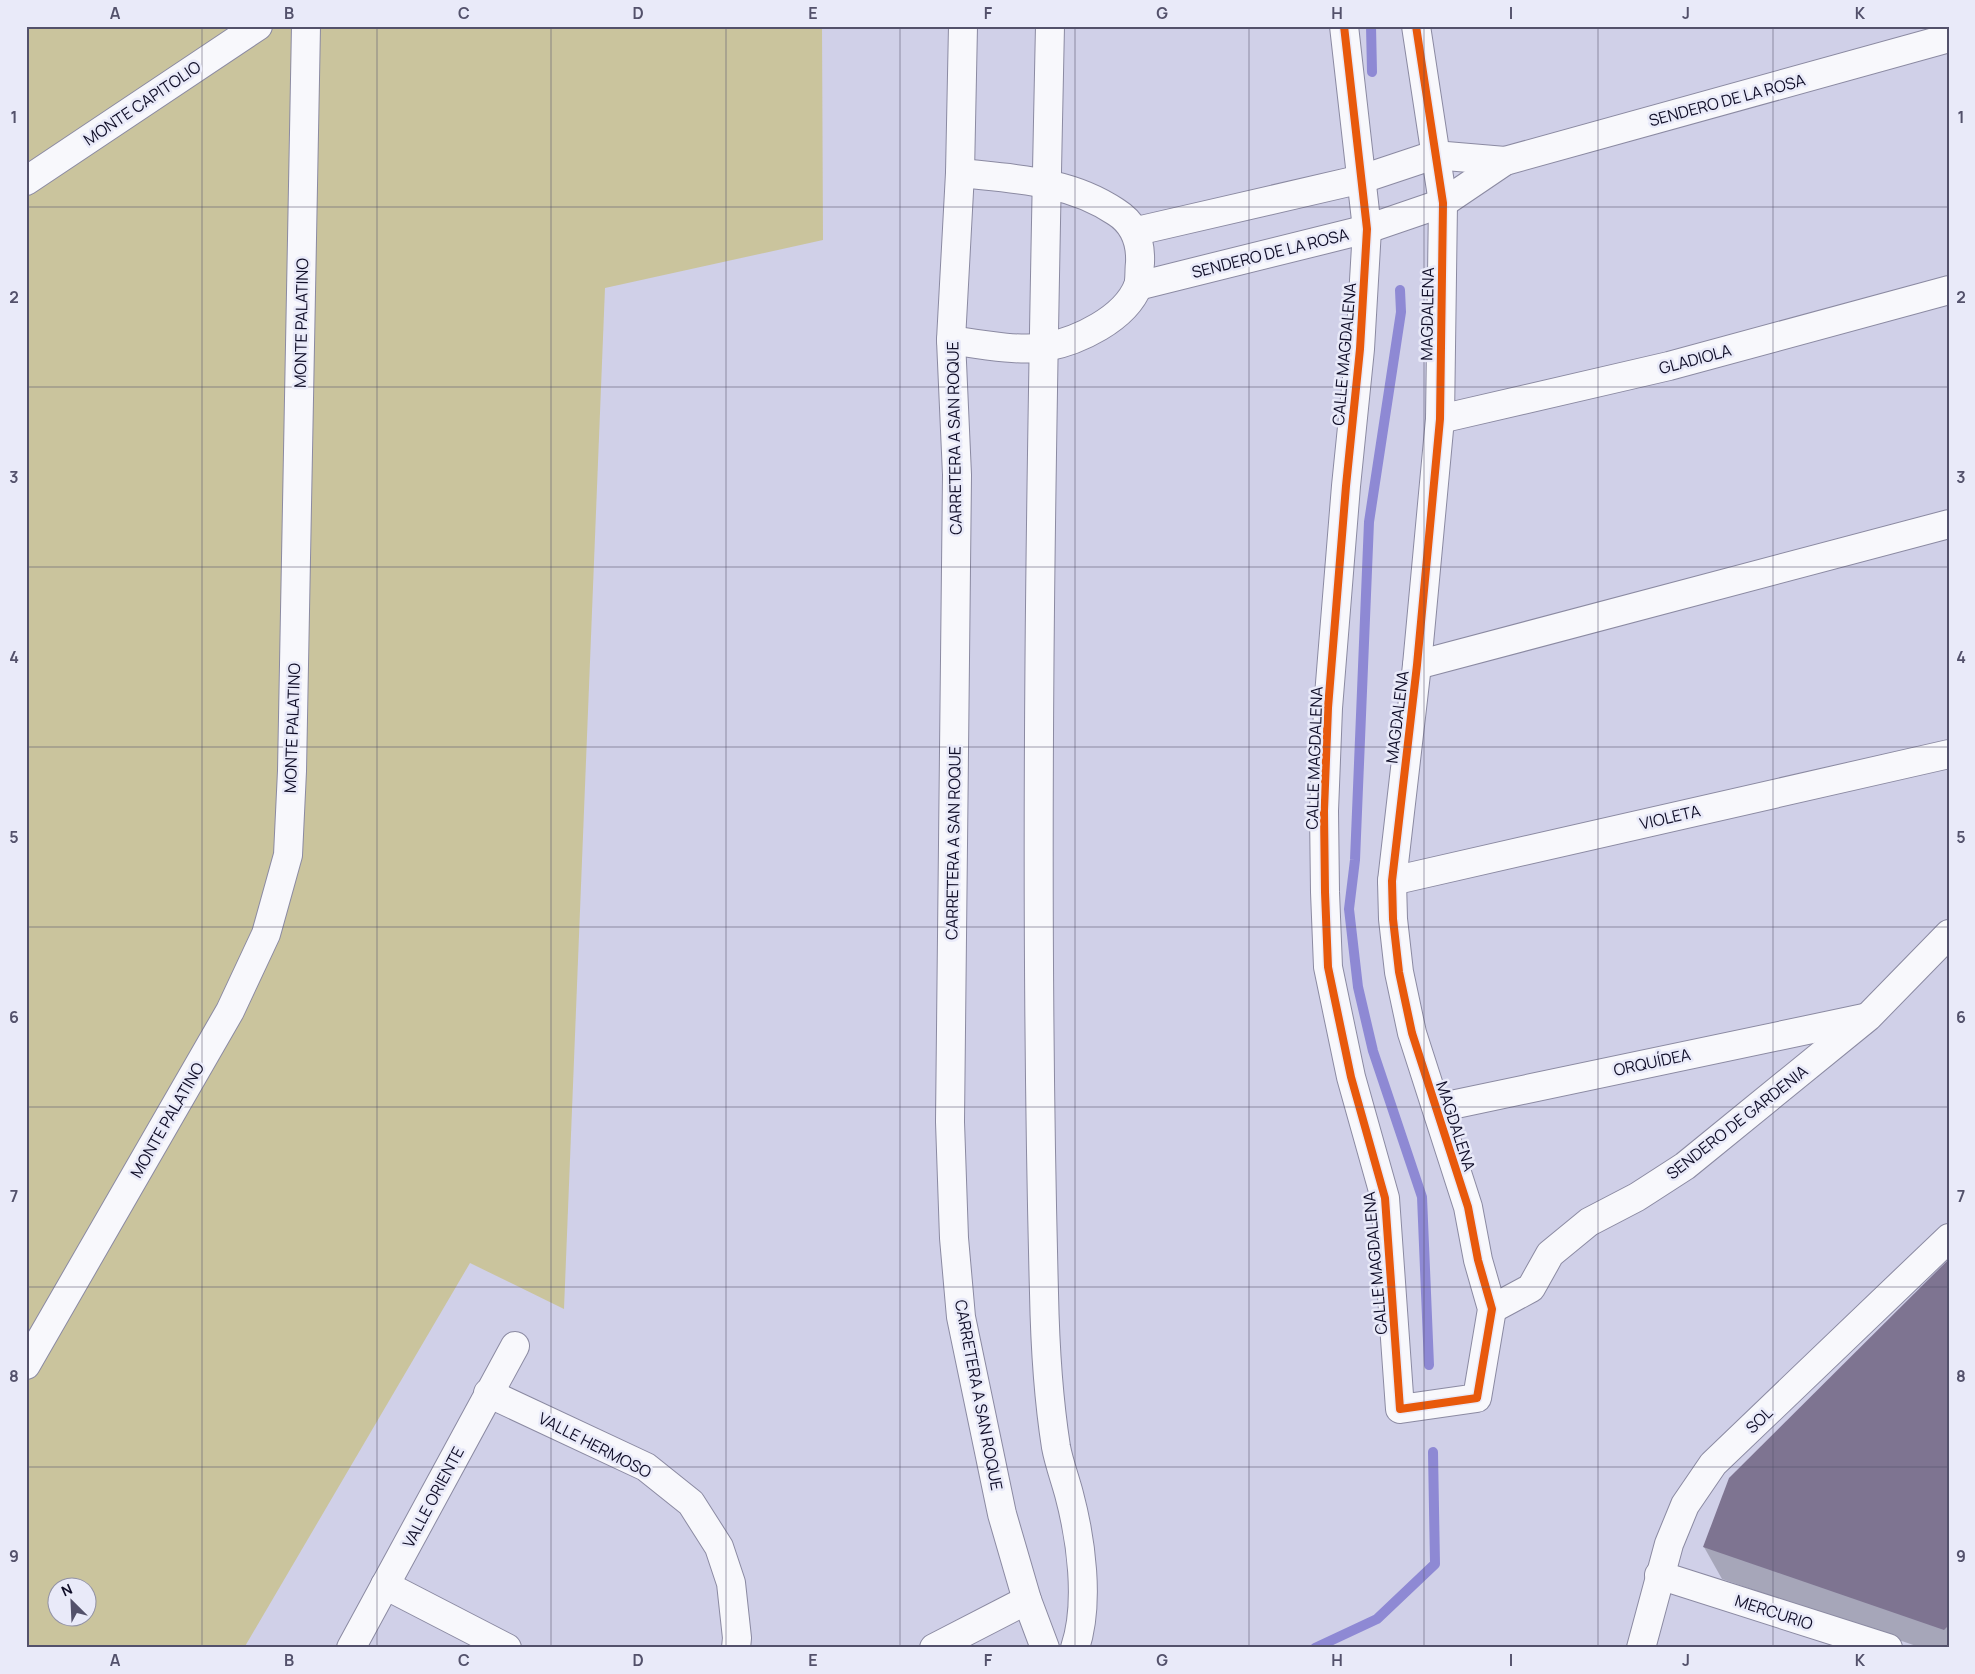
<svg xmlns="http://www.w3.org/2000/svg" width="1975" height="1674" font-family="Manrope,sans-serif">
	<rect width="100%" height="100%" fill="#d0d0e8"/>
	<!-- green -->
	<path fill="#cac49d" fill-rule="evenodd" d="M26 26H822L823 240 605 288 564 1309 470 1263 244 1648H26ZM58 1586H88V1616H58Z"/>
	<!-- shadow -->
	<path fill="#0003" d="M1949 1261V1648H1922L1722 1579 1704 1547 1730 1478Z"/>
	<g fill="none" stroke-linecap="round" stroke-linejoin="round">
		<!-- stream -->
		<g stroke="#8e89d4" stroke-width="10">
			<path d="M1371 26 1372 72"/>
			<path d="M1400 290 1401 312 1369 522 1355 860 1349 909 1358 987 1373 1051 1422 1197 1429 1365"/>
			<path d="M1315 1648 1377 1619 1435 1564 1433 1452"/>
		</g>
	</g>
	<!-- building -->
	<path fill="#7e7491" d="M1949 1259V1625L1944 1630 1703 1547 1729 1478Z"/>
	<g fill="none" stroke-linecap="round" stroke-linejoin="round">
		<!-- minor casing -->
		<g stroke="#8b8aa2" stroke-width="30">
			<g id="minor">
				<path d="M1344 26 1367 229 1360 349 1346 486 1328 708 1324 811 1325 892 1328 967 1351 1077 1385 1198 1400 1409 1477 1398 1492 1309 1478 1260 1468 1207 1412 1033 1399 972 1393 919 1392 881 1417 665 1440 419 1443 203 1416 26"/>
				<path d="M26 181 258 26"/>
				<path d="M1137 231 1362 179 1434 155 1505 161"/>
				<path d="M1138 286 1367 229 1443 203 1505 161 1949 38"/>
				<path d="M951 340C978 344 1020 352 1046 347 1078 341 1125 319 1138 286 1140 280 1139 270 1140 263 1141 242 1135 224 1116 212 1069 180 1014 179 960 173"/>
				<path d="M1440 419 1669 366 1949 290"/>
				<path d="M1417 665 1949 524"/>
				<path d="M1392 881 1949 754"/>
				<path d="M1437 1108 1864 1018"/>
				<path d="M1492 1309 1531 1288 1550 1254 1589 1222 1637 1197 1685 1166 1868 1017 1949 934"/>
				<path d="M26 1365 230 1011 266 934 288 855 292 771 306 26"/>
				<path d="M488 1393 646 1467 691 1503 719 1547 731 1583 737 1638 736 1648"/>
				<path d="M1659 1575 1888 1648"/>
				<path d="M385 1585 507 1648"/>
				<path d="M351 1648 515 1346"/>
				<path d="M934 1648 1027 1600"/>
				<path d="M1641 1648 1669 1544 1685 1505 1713 1464 1949 1238"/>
			</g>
		</g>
		<!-- major casing -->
		<g stroke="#8b8aa2" stroke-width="30">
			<g id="major">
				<path d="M963 26 960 173 951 340 957 475 950 1122 954 1238 961 1317 1002 1514 1027 1600 1045 1648"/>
				<path d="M1050 26C1041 448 1033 871 1044 1293 1045 1345 1048 1396 1056 1447 1059 1463 1065 1479 1069 1494 1081 1539 1090 1603 1075 1648"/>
			</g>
		</g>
		<!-- minor -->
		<use href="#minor" stroke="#f8f8fc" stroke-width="28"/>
		<!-- major -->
		<use href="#major" stroke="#f8f8fc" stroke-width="28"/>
		<!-- cycleway casing -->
		<g stroke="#e9eaf9" stroke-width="11">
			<path id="cycleway" d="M1344 26 1367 229 1360 349 1346 486 1328 708 1324 811 1325 892 1328 967 1351 1077 1385 1198 1400 1409 1477 1398 1492 1309 1478 1260 1468 1207 1412 1033 1399 972 1393 919 1392 881 1417 665 1440 419 1443 203 1416 26"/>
		</g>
		<!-- cycleway -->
		<use href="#cycleway" stroke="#e8590c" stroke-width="8"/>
	</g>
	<!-- grid -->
	<path fill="none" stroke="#53516b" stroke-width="1" stroke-opacity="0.55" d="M202 26V1648M377 26V1648M551 26V1648M726 26V1648M900 26V1648M1075 26V1648M1249 26V1648M1424 26V1648M1598 26V1648M1773 26V1648M26 207H1949M26 387H1949M26 567H1949M26 747H1949M26 927H1949M26 1107H1949M26 1287H1949M26 1467H1949"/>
	<g text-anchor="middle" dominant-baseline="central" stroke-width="5" stroke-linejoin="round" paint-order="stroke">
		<!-- street labels -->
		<g font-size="16" fill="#0f0d27" stroke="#e9eaf9">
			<text transform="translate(1727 100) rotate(-15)">SENDERO DE LA ROSA</text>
			<text transform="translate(142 103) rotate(-34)">MONTE CAPITOLIO</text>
			<text transform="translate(1270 253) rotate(-14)">SENDERO DE LA ROSA</text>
			<text transform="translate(1427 314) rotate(-89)">MAGDALENA</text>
			<text transform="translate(301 323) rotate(-89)">MONTE PALATINO</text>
			<text transform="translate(1344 354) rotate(-85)">CALLE MAGDALENA</text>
			<text transform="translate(1695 359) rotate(-15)">GLADIOLA</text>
			<text transform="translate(954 438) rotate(-91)">CARRETERA A SAN ROQUE</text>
			<text transform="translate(1397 717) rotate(-83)">MAGDALENA</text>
			<text transform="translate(292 728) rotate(-88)">MONTE PALATINO</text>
			<text transform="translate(1314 758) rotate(-88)">CALLE MAGDALENA</text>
			<text transform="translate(1670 817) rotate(-13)">VIOLETA</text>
			<text transform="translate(953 843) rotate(-89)">CARRETERA A SAN ROQUE</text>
			<text transform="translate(1652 1062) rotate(-12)">ORQUÍDEA</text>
			<text transform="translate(167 1120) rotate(-60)">MONTE PALATINO</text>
			<text transform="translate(1737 1122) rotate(-38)">SENDERO DE GARDENIA</text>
			<text transform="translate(1456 1126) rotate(72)">MAGDALENA</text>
			<text transform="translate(1375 1263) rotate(-95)">CALLE MAGDALENA</text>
			<text transform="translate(979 1395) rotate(79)">CARRETERA A SAN ROQUE</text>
			<text transform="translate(1759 1420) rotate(-44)">SOL</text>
			<text transform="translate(595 1445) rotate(27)">VALLE HERMOSO</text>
			<text transform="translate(433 1497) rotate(-62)">VALLE ORIENTE</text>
			<text transform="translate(1774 1612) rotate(18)">MERCURIO</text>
		</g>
	</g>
	<!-- border -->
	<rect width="1975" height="1674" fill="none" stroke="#e9eaf9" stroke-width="55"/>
	<!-- north arrow -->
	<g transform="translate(72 1602) rotate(336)"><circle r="24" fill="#e9eaf9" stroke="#9292a5"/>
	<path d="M0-4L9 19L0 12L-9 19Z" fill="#53516b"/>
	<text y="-8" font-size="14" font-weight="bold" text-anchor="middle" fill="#0f0d27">N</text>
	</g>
	<rect x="28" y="28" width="1920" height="1618" fill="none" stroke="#53516b" stroke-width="2"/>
	<g font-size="16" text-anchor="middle" font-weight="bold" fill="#53516b">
		<text x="115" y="19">A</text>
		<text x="289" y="19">B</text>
		<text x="464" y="19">C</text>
		<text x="638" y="19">D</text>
		<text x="813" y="19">E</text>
		<text x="988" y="19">F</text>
		<text x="1162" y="19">G</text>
		<text x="1337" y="19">H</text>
		<text x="1511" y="19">I</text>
		<text x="1686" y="19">J</text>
		<text x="1860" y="19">K</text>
		<text x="14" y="123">1</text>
		<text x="1961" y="123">1</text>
		<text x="14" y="303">2</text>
		<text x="1961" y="303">2</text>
		<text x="14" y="483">3</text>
		<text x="1961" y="483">3</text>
		<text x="14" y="663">4</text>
		<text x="1961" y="663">4</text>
		<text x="14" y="843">5</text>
		<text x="1961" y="843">5</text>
		<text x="14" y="1023">6</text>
		<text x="1961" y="1023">6</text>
		<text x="14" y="1202">7</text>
		<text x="1961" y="1202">7</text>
		<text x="14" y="1382">8</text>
		<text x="1961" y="1382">8</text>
		<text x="14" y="1562">9</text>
		<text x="1961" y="1562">9</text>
		<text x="115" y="1666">A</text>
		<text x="289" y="1666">B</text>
		<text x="464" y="1666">C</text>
		<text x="638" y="1666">D</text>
		<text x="813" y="1666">E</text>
		<text x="988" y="1666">F</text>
		<text x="1162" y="1666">G</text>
		<text x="1337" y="1666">H</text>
		<text x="1511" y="1666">I</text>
		<text x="1686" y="1666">J</text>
		<text x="1860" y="1666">K</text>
	</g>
</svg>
